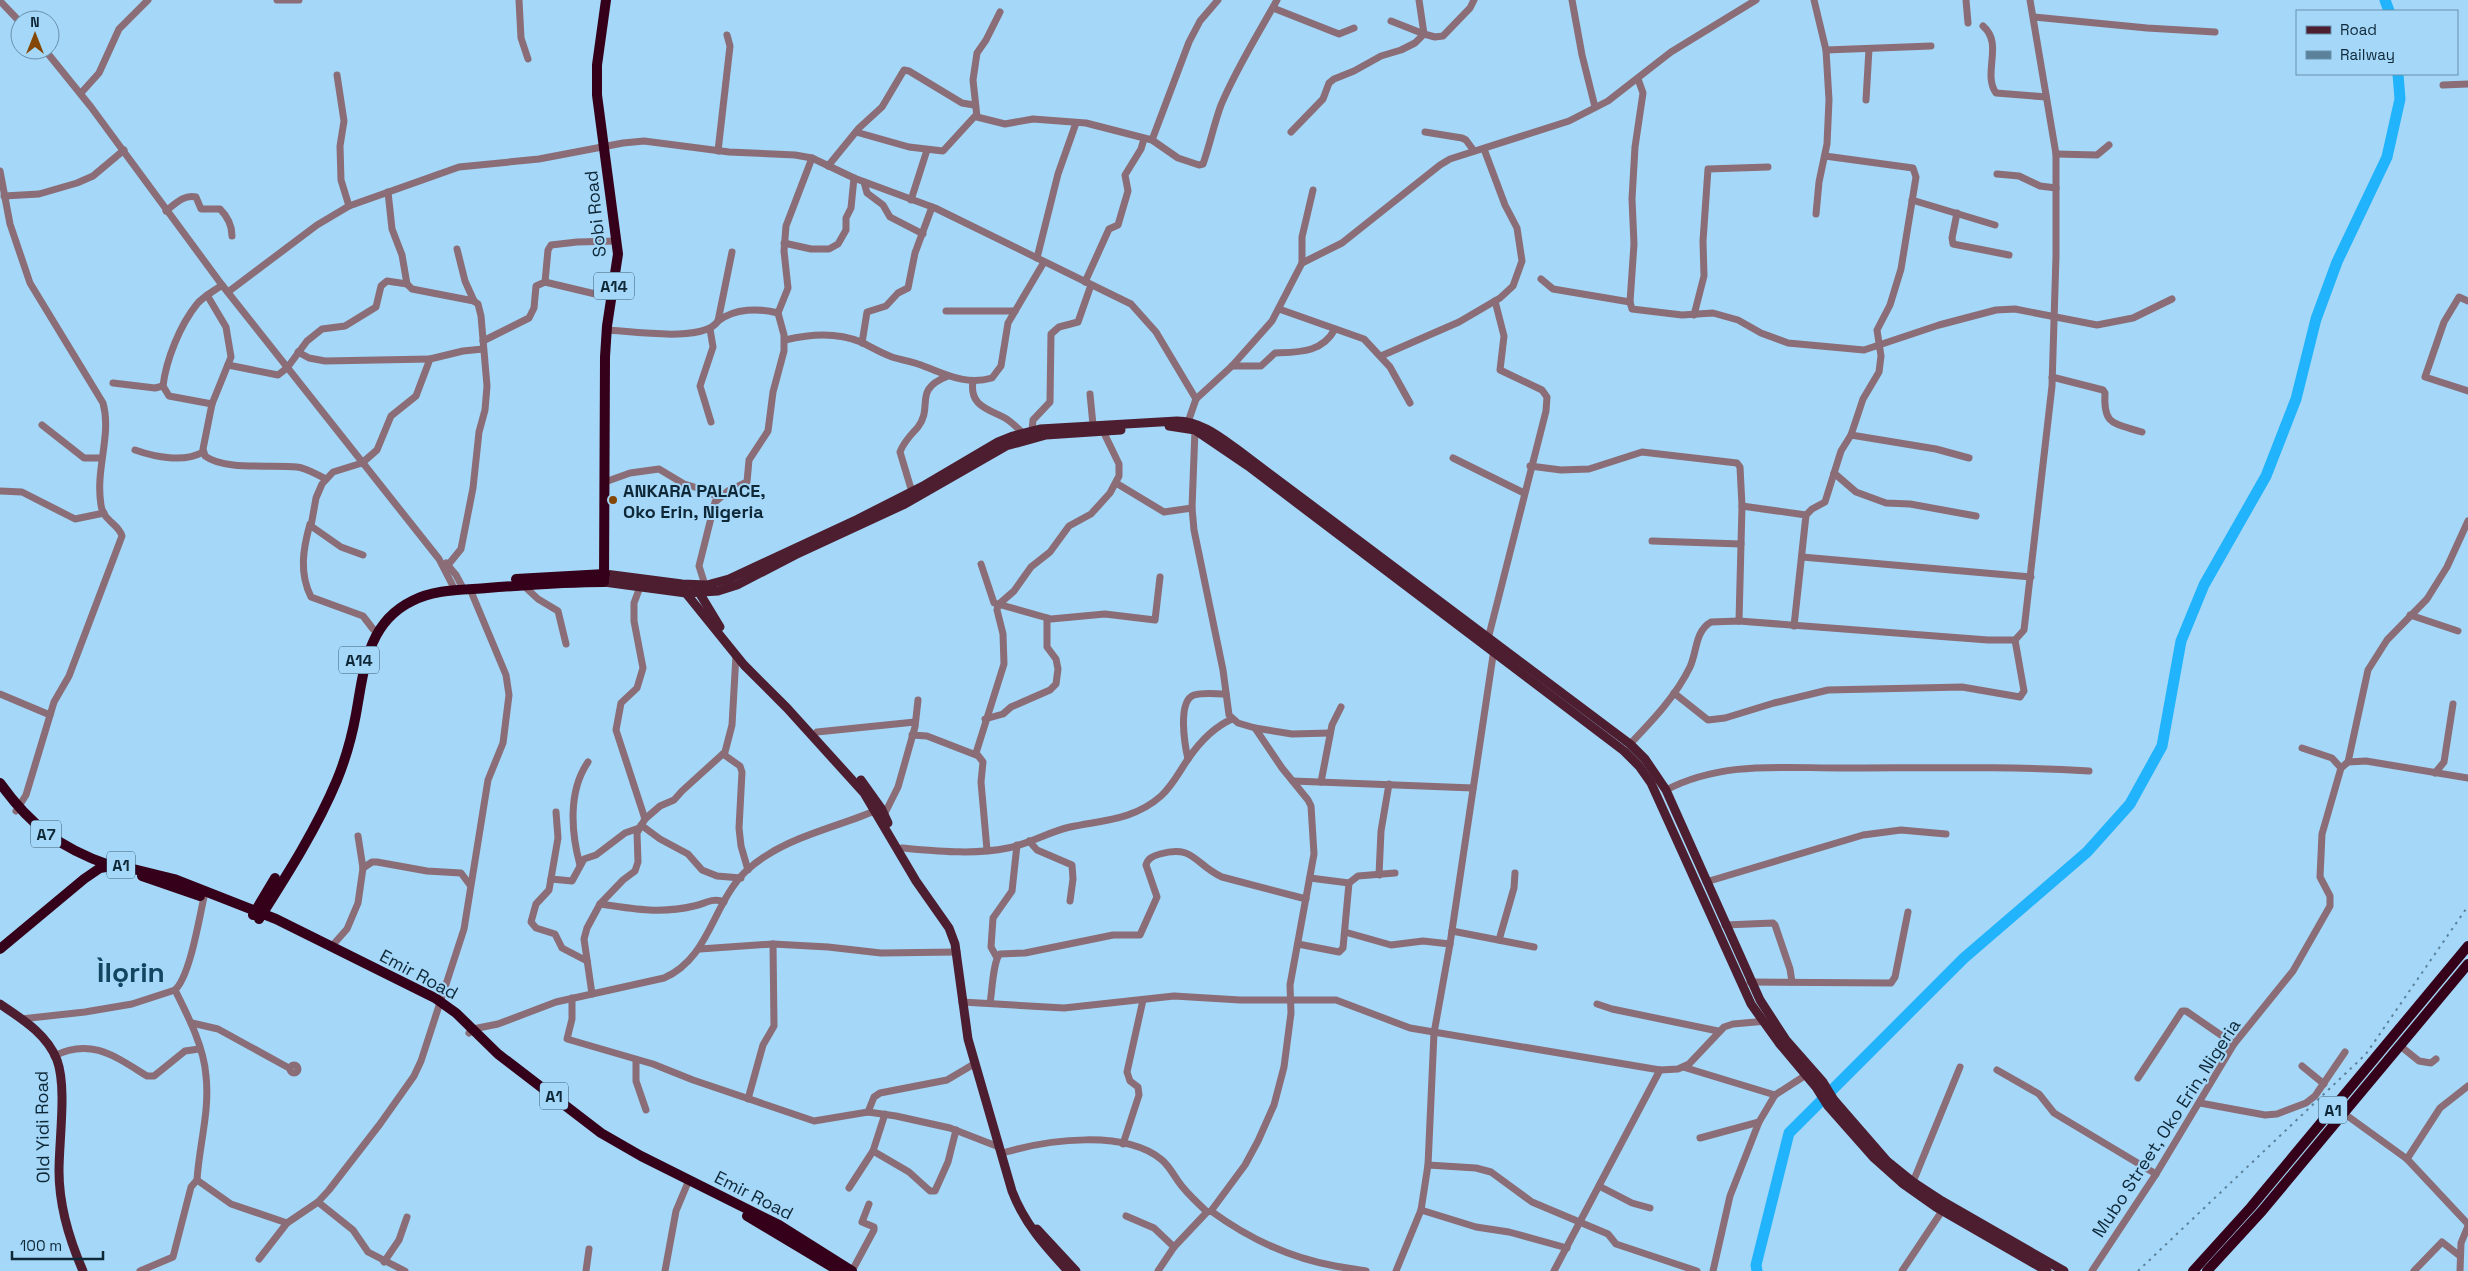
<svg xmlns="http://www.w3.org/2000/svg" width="2468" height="1271" font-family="'Space Grotesk',sans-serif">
	<rect width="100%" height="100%" fill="#a5d7f8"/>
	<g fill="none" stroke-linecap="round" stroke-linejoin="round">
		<!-- river -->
		<g stroke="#21b3fb" stroke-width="11">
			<path d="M2385 0 2389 11"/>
			<path d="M1757 1271 1756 1265 1789 1133 1964 958 2087 852 2130 804 2162 746 2181 641 2204 585 2266 476 2296 399 2316 319 2337 262 2387 157 2400 99 2398 74"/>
		</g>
		<!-- minor -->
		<g stroke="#8a6d76" stroke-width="7">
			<path d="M277 0H299"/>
			<path d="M519 0 521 38 528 59"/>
			<path d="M1572 0 1582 55 1595 107"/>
			<path d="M1814 0 1826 50 1829 100 1827 144 1819 182 1816 214"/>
			<path d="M1966 0 1968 23"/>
			<path d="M0 1 20 22"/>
			<path d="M1273 8 1339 34 1354 28"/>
			<path d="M1000 12 986 40 977 53 973 80 977 117 1005 124 1033 119 1086 123 1152 140 1178 158 1199 165 1203 164C1210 144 1214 124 1221 105 1236 69 1258 34 1277 0"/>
			<path d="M2034 17 2147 28 2215 32"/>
			<path d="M1391 21 1424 34 1435 37 1443 36 1470 8 1474 0"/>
			<path d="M1983 26C2004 44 1982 73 1996 93L2046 97"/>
			<path d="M45 50 91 107 222 285 439 559 455 590"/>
			<path d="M1826 50 1931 46"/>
			<path d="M337 75 344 121 340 146 341 180 349 206"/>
			<path d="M1638 79 1643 93 1635 147 1632 199 1634 244 1630 302 1632 309 1682 315 1713 313 1738 320 1761 333 1788 343 1864 350 1939 325 1996 310 2015 309 2097 325 2133 318 2172 299"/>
			<path d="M2443 85 2468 84"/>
			<path d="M81 93 99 73 119 29 148 0"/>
			<path d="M1866 100 1869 49"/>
			<path d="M856 132 909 147 943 151 976 115"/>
			<path d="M1291 132 1323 99 1329 83 1334 79 1354 71 1381 56 1401 50 1415 43 1424 34 1419 0"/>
			<path d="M1425 132 1462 138 1466 140 1474 151"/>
			<path d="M1152 140 1189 42 1200 21 1218 0"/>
			<path d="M718 151 730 46 727 35"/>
			<path d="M2056 154 2097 155 2109 145"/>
			<path d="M828 166 859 128 882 107 904 70 909 71 962 103 974 105"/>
			<path d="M0 171 10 224 30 283 103 403C112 435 95 469 101 505 103 521 119 524 122 536L69 676 54 702 26 795 16 811"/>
			<path d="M1997 174 2019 176 2040 186 2056 188"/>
			<path d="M864 182 867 193 883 205 890 217 923 234"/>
			<path d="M388 192 392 229 402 255 407 284 412 289 474 301 478 304 481 316 487 386 485 410 479 432 473 488 461 549 448 565"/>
			<path d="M4 196 39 194 77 183 93 176 124 150"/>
			<path d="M911 200 927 150"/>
			<path d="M1912 200 1995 225"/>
			<path d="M166 211C175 204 184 194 196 197L201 209H220C228 217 232 225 232 236"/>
			<path d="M1957 213 1952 238 1953 244 2009 255"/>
			<path d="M784 243 811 249H829L838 244 846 230V218L851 208 854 178"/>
			<path d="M457 249 465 281 474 301"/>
			<path d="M1037 258 1058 174 1076 123"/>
			<path d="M1302 263V237L1313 190"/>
			<path d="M1541 279 1553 289 1630 302"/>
			<path d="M545 282 612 298"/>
			<path d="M1085 282 1109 229 1118 225 1128 191 1125 175 1141 149 1144 139"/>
			<path d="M228 292 317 225 349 206 459 167 539 159 623 143 644 141 729 152 795 155 812 158 854 178 935 208 1131 304 1156 332 1196 399"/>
			<path d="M207 295 226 327 231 357 212 404 203 449 205 456C225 471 272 464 297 467 307 468 317 475 326 479"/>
			<path d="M2468 301 2459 297 2444 322 2425 377 2468 391"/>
			<path d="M1279 309 1364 339 1390 367 1410 403"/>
			<path d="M946 311H1015"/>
			<path d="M1694 315 1704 276 1703 241 1708 169 1768 167"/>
			<path d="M718 321C735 308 759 308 778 313"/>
			<path d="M710 329 713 347 700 386 711 422"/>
			<path d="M607 330C630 331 704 343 718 321L732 252"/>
			<path d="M785 340C811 334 836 332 861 342 871 347 881 353 892 357 901 360 910 361 918 364 944 373 964 386 992 378L1001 366 1008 323 1044 262"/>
			<path d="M483 341 529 318 534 308 536 286 545 282 548 250 551 245 577 242 617 241"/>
			<path d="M862 343 867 312 886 306 898 293 908 288 915 253 932 207"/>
			<path d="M298 352 309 358 325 361 430 359"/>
			<path d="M1381 356 1459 322 1500 298 1513 286 1522 261 1517 228 1505 205 1484 149"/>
			<path d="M228 365 278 375 287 368 307 341 322 329 345 326 376 307 381 286 387 281 407 284"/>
			<path d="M1232 366H1261L1275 353C1299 352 1322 353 1335 329"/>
			<path d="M2052 377 2103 390 2105 393C2103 426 2114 423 2142 432"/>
			<path d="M973 381C969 406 988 409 1005 418 1012 422 1017 428 1023 433"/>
			<path d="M113 383 155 388 163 386"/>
			<path d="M1090 394 1093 425"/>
			<path d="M212 404 169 396 163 386C166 360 180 325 197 304 204 296 214 291 222 285"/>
			<path d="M42 425 84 458H101"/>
			<path d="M1187 425 1196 399 1232 366 1272 321 1302 263 1342 243 1440 165 1450 159 1569 121 1608 101 1671 52 1756 0"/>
			<path d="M1032 431 1033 420 1050 402 1051 334 1059 327 1078 322 1091 285"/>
			<path d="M1851 435 1936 449 1969 458"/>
			<path d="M135 450C155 457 184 463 203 452"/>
			<path d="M1453 458 1524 493"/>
			<path d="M1530 466 1561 470 1589 469 1642 452 1737 463 1740 467 1742 506 1739 621"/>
			<path d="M1834 473 1856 492 1886 503 1910 504 1976 516"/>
			<path d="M605 482 630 473 659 469 684 484 708 491 718 498"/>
			<path d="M1116 483 1164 512 1192 508"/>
			<path d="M0 491 22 492 75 519 104 513"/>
			<path d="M912 492 900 452C904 441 911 435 918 427 934 406 912 390 948 376"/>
			<path d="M1742 506 1806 515 1794 626"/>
			<path d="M1806 515 1812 509 1825 502 1841 451 1851 435 1863 399 1879 372 1881 356 1877 330 1890 305 1901 269 1916 177 1913 168 1825 156"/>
			<path d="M310 524C303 549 299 573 311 597L363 616 373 629"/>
			<path d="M1652 541 1741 544"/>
			<path d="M363 555 341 547 311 526 316 498 322 484 333 472 362 463 377 450 391 416 416 396 430 359 463 351 483 349"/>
			<path d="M1802 557 2031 577"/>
			<path d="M446 563 456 575 464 590"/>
			<path d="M981 564 994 603 1051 619 1105 614 1155 620 1160 577"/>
			<path d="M523 585 538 599 558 611 566 644"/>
			<path d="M705 585 699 566 715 502 728 491 747 482 749 460 768 431 773 392 784 351V335L778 313 788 288 784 251 786 226 812 158"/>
			<path d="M640 587 634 603V621L643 668 637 688 621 703 616 730 645 819"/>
			<path d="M2410 615 2458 631"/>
			<path d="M1488 639 1546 411 1547 397 1542 390 1500 370 1504 336 1495 301"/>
			<path d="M1674 693 1708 720 1725 718 1774 703 1828 690 1962 687 2020 697 2024 691 2015 640"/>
			<path d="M0 694 50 715"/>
			<path d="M985 719 1003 714 1011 707 1050 690 1056 684 1058 669 1056 659 1047 647V618"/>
			<path d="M1255 728 1292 734 1330 733"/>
			<path d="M817 732 915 722"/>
			<path d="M912 735 927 736 976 755"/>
			<path d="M1630 744C1652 721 1676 696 1690 667 1697 652 1695 631 1711 622L1739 621 1988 640H2015L2024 630 2052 386 2056 256V154L2030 0"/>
			<path d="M2302 748 2332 758 2341 768"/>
			<path d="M723 754 740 766 742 772 739 828 741 846 748 870"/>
			<path d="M1188 759C1185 746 1177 701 1194 695 1204 692 1216 694 1226 694"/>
			<path d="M2348 762 2368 670 2387 640 2427 599 2447 567 2468 521"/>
			<path d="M2435 773 2444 762 2453 704"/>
			<path d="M1293 781 1473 788"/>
			<path d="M1321 782 1332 725 1341 707"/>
			<path d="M1666 790C1722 761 1780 768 1841 768 1924 768 2006 766 2089 771"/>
			<path d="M556 812 558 838 549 890 536 904 531 922 536 928 555 934 562 948 587 961"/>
			<path d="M884 815 898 787 915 727 918 700"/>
			<path d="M641 825 660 839 688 854 702 870 717 876 741 878"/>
			<path d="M1029 841 1037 850 1072 865 1073 879 1070 901"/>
			<path d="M902 848C937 851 974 855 1008 848 1029 844 1048 832 1070 827 1103 820 1134 820 1161 796 1173 785 1179 772 1188 759 1199 743 1214 727 1232 719"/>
			<path d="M987 850 981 782 983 762 976 753 1004 664 1003 634 997 610 998 605 1014 591 1031 567 1050 552 1069 526 1091 514 1110 493 1119 476V464L1103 431"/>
			<path d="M580 865C571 832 568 791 588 762"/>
			<path d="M363 868 372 862H377L427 871 461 873 470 885"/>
			<path d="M1379 875 1381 831 1389 784"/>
			<path d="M551 879 572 881 584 859 596 855 625 833 639 828"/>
			<path d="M1706 882 1863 835 1901 830 1946 834"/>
			<path d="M1349 883 1358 876 1395 873"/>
			<path d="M600 904C633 909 661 914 694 906 705 904 713 897 724 902"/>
			<path d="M1725 925 1773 923 1775 925 1790 969 1792 982"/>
			<path d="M1452 931 1534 947"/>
			<path d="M1345 932 1391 945 1423 941 1450 944"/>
			<path d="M1499 940 1514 888 1515 873"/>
			<path d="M1298 944 1339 952 1343 948 1349 883 1310 878"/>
			<path d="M331 947 347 929 358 903 363 868 358 836"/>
			<path d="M700 949 773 944 828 947 881 953 957 952"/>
			<path d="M996 956 991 947 993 918 1012 891 1017 845"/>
			<path d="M1750 982 1891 983 1895 977 1908 912"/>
			<path d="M175 990C188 1016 204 1047 206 1076 210 1111 199 1146 197 1180L231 1204 287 1223"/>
			<path d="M592 994 584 939 587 928 600 904 623 880 635 871 638 862 637 833 645 819 660 806 674 800 682 791 725 752 732 725 736 655"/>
			<path d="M572 998V1019L567 1039 653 1064 693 1080 814 1121 868 1112 896 1116 950 1128 999 1147"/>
			<path d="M962 1002 1064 1008 1174 996 1240 1000H1336L1410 1028 1660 1070 1678 1069 1689 1064 1724 1027 1733 1024 1767 1021"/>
			<path d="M990 1003C992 993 993 960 1000 954L1025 953 1113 935H1140L1157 897 1146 865C1148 858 1153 856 1160 854 1194 844 1195 865 1222 877L1306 899"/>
			<path d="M1597 1004 1612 1009 1718 1031"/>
			<path d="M21 1019 85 1012 132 1004 175 990C190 976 199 919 204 897"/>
			<path d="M192 1023 218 1029 289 1068"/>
			<path d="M469 1033 473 1029 498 1024 556 1002 664 978C710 958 712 904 746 871 783 837 833 829 877 810"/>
			<path d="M2399 1045 2419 1061 2431 1063 2436 1059"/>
			<path d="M54 1056C91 1037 116 1057 147 1076H154L185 1051 199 1049"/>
			<path d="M636 1060V1081L646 1110"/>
			<circle cx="294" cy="1069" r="4"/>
			<path d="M2302 1066 2324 1084"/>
			<path d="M1683 1067 1775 1095 1806 1075"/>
			<path d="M1997 1070 2039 1094 2054 1113 2156 1174"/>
			<path d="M2138 1078 2182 1011H2186L2234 1044"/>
			<path d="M748 1099 763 1045 774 1026 773 944"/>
			<path d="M2200 1103 2265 1115 2277 1114 2306 1103 2315 1096 2345 1052"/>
			<path d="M868 1112 874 1097 880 1093 947 1080 974 1064"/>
			<path d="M2342 1112 2407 1159 2468 1224"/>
			<path d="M1700 1138 1759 1122 1775 1095"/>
			<path d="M1123 1144 1139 1095 1138 1087 1130 1081 1127 1072 1143 1000"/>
			<path d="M873 1151 909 1172 930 1191H935L948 1162 956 1130"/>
			<path d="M1006 1152C1048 1140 1125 1129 1162 1160 1169 1166 1173 1174 1178 1181 1186 1193 1197 1202 1207 1212"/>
			<path d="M2407 1159 2440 1108 2468 1086"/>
			<path d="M1428 1165 1476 1168 1491 1172 1532 1202 1608 1234 1616 1244 1697 1271"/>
			<path d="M1913 1182 1960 1067"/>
			<path d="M1599 1186 1632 1203 1650 1208"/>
			<path d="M849 1188 873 1151 885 1114"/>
			<path d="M318 1202 353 1230 368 1252 405 1271"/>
			<path d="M1421 1210 1476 1227 1509 1232 1567 1248"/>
			<path d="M1211 1211C1248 1238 1290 1258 1335 1266 1345 1268 1356 1269 1366 1271"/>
			<path d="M1126 1216 1154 1228 1174 1247"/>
			<path d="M259 1259 287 1223 318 1202 329 1190 380 1124 414 1076 421 1061 464 929 488 780 503 743 509 695 506 675 470 589"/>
			<path d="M384 1262 399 1240 407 1217"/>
			<path d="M140 1271 173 1257 191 1187 197 1180"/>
			<path d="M586 1271 589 1249"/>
			<path d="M665 1271 676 1211 689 1180"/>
			<path d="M852 1271 874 1230V1227L862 1222 869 1204"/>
			<path d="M1158 1271 1174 1247 1207 1212 1211 1211 1245 1165 1258 1141 1274 1105 1284 1067 1291 1013 1290 985 1314 854 1311 806 1308 800 1282 768 1255 728 1238 723 1229 715 1223 670 1194 530 1192 508 1195 430"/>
			<path d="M1396 1271 1421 1210 1428 1165 1434 1033 1450 944 1494 649"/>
			<path d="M1554 1271 1660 1070"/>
			<path d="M1713 1271 1730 1196 1759 1122"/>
			<path d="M1902 1271 1942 1211"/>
			<path d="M2092 1271 2156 1174 2234 1044 2293 971 2330 906V896L2320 877 2322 834 2341 768 2348 762 2366 761 2468 778"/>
			<path d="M2414 1271 2442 1242 2460 1256"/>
			<path d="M2460 1271 2461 1243 2468 1226"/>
		</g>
		<!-- major -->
		<g stroke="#4d1e30" stroke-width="9">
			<path d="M1169 426 1195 430 1248 466 1624 751 1639 766 1651 783 1751 1004 1779 1043 1816 1087 1828 1106 1874 1158 1902 1183 1936 1207 2047 1271"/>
			<path d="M605 574 682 584 707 585 729 579 858 519 925 485 998 442 1013 436 1040 429 1177 421C1200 421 1220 437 1238 450L1630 744 1645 759 1666 790 1760 1000 1786 1040 1823 1082 1834 1100 1887 1161 1913 1182 1942 1201 2064 1271"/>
			<path d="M604 582 686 593 718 591 737 585 795 555 903 505 1006 446 1046 435 1121 430"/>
			<path d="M697 589 720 627"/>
			<path d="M685 592 744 665 787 708 864 793 916 881 949 928 955 944 968 1039 1012 1191C1024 1223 1045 1246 1068 1271"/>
			<path d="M861 780 881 808 888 823"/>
			<path d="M0 1004C22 1019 47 1034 57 1060 67 1087 59 1140 59 1171 59 1206 69 1239 83 1271"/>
			<path d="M1037 1229 1076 1271"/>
		</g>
		<!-- highway -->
		<g stroke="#350019" stroke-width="10">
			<path d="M516 579 605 574"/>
			<path d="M0 783C30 825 60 848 109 865"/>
			<path d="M142 876 200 896"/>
			<path d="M253 915 275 878"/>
			<path d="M259 919C287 875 317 828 337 780 346 758 352 736 356 714 364 670 367 623 412 601 435 589 462 590 487 588 526 585 565 582 604 582L605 357 607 326 618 254 597 95V65L606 0"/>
			<path d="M0 949 84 879 100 868 117 865 174 879 276 919 435 998 456 1013 498 1054 601 1133 641 1156 779 1225 852 1271"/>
			<path d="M747 1216 839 1271"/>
			<path d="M2193 1271 2251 1207 2468 946"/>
			<path d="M2207 1271 2262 1211 2468 964"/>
		</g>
		<!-- rail -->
		<path stroke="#5b829a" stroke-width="2" stroke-dasharray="2.5 5" stroke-linecap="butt" d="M2138 1271 2366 1054 2468 906"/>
	</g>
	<!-- markers -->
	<circle fill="#834605" stroke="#a5d7f8" stroke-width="2" cx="613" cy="500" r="5"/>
	<g text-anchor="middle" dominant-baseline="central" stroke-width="4" stroke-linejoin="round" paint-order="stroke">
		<!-- shield labels -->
		<g fill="#a5d7f8" stroke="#3b5c72" stroke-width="1">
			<rect x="594" y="272.5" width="40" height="27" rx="4"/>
			<rect x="339" y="646.5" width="40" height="27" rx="4"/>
			<rect x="31" y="820.5" width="30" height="27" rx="4"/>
			<rect x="107" y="851.5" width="28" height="27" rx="4"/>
			<rect x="540" y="1082.5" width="28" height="27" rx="4"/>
			<rect x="2319" y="1096.5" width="28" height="27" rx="4"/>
		</g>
		<g font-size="16" font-weight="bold" fill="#0e2838">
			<text x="614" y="286">A14</text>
			<text x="359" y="660">A14</text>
			<text x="46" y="834">A7</text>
			<text x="121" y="865">A1</text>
			<text x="554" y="1096">A1</text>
			<text x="2333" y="1110">A1</text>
		</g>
		<!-- street labels -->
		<g font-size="18" fill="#0e2838" stroke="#a5d7f8">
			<text transform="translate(595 214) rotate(-96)">Sobi Road</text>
			<text transform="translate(419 974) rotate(28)">Emir Road</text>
			<text transform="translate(42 1127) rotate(-91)">Old Yidi Road</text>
			<text transform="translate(2166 1128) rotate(-57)">Mubo Street, Oko Erin, Nigeria</text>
			<text transform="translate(754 1195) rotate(27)">Emir Road</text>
		</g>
		<!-- poi labels -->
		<g font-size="18" font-weight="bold" fill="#0e2838" stroke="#a5d7f8" text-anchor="start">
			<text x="623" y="490">ANKARA PALACE,<tspan x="623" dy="21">Oko Erin, Nigeria</tspan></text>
		</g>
		<!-- town labels -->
		<g font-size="28" font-weight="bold" fill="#134460" stroke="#a5d7f8">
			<text x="131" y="972">Ìlọrin</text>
		</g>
	</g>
	<!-- legend -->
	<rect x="2296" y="10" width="162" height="65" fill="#a5d7f8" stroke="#6991ab"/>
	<rect x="2306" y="26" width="25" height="8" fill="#4d1e30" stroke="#6991ab"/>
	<text x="2340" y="35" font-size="15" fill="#0e2838">Road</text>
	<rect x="2306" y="51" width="25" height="8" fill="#5b829a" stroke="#6991ab"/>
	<text x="2340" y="60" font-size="15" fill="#0e2838">Railway</text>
	<!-- north arrow -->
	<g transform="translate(35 35)"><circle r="24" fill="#a5d7f8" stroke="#6991ab"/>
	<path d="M0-4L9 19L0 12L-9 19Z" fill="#834605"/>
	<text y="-8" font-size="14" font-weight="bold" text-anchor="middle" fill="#0e2838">N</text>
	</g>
	<!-- scale -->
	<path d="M12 1251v8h91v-8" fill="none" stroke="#0e2838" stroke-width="2.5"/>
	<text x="20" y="1251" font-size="15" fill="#0e2838" stroke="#a5d7f8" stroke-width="4" paint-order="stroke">100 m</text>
</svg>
